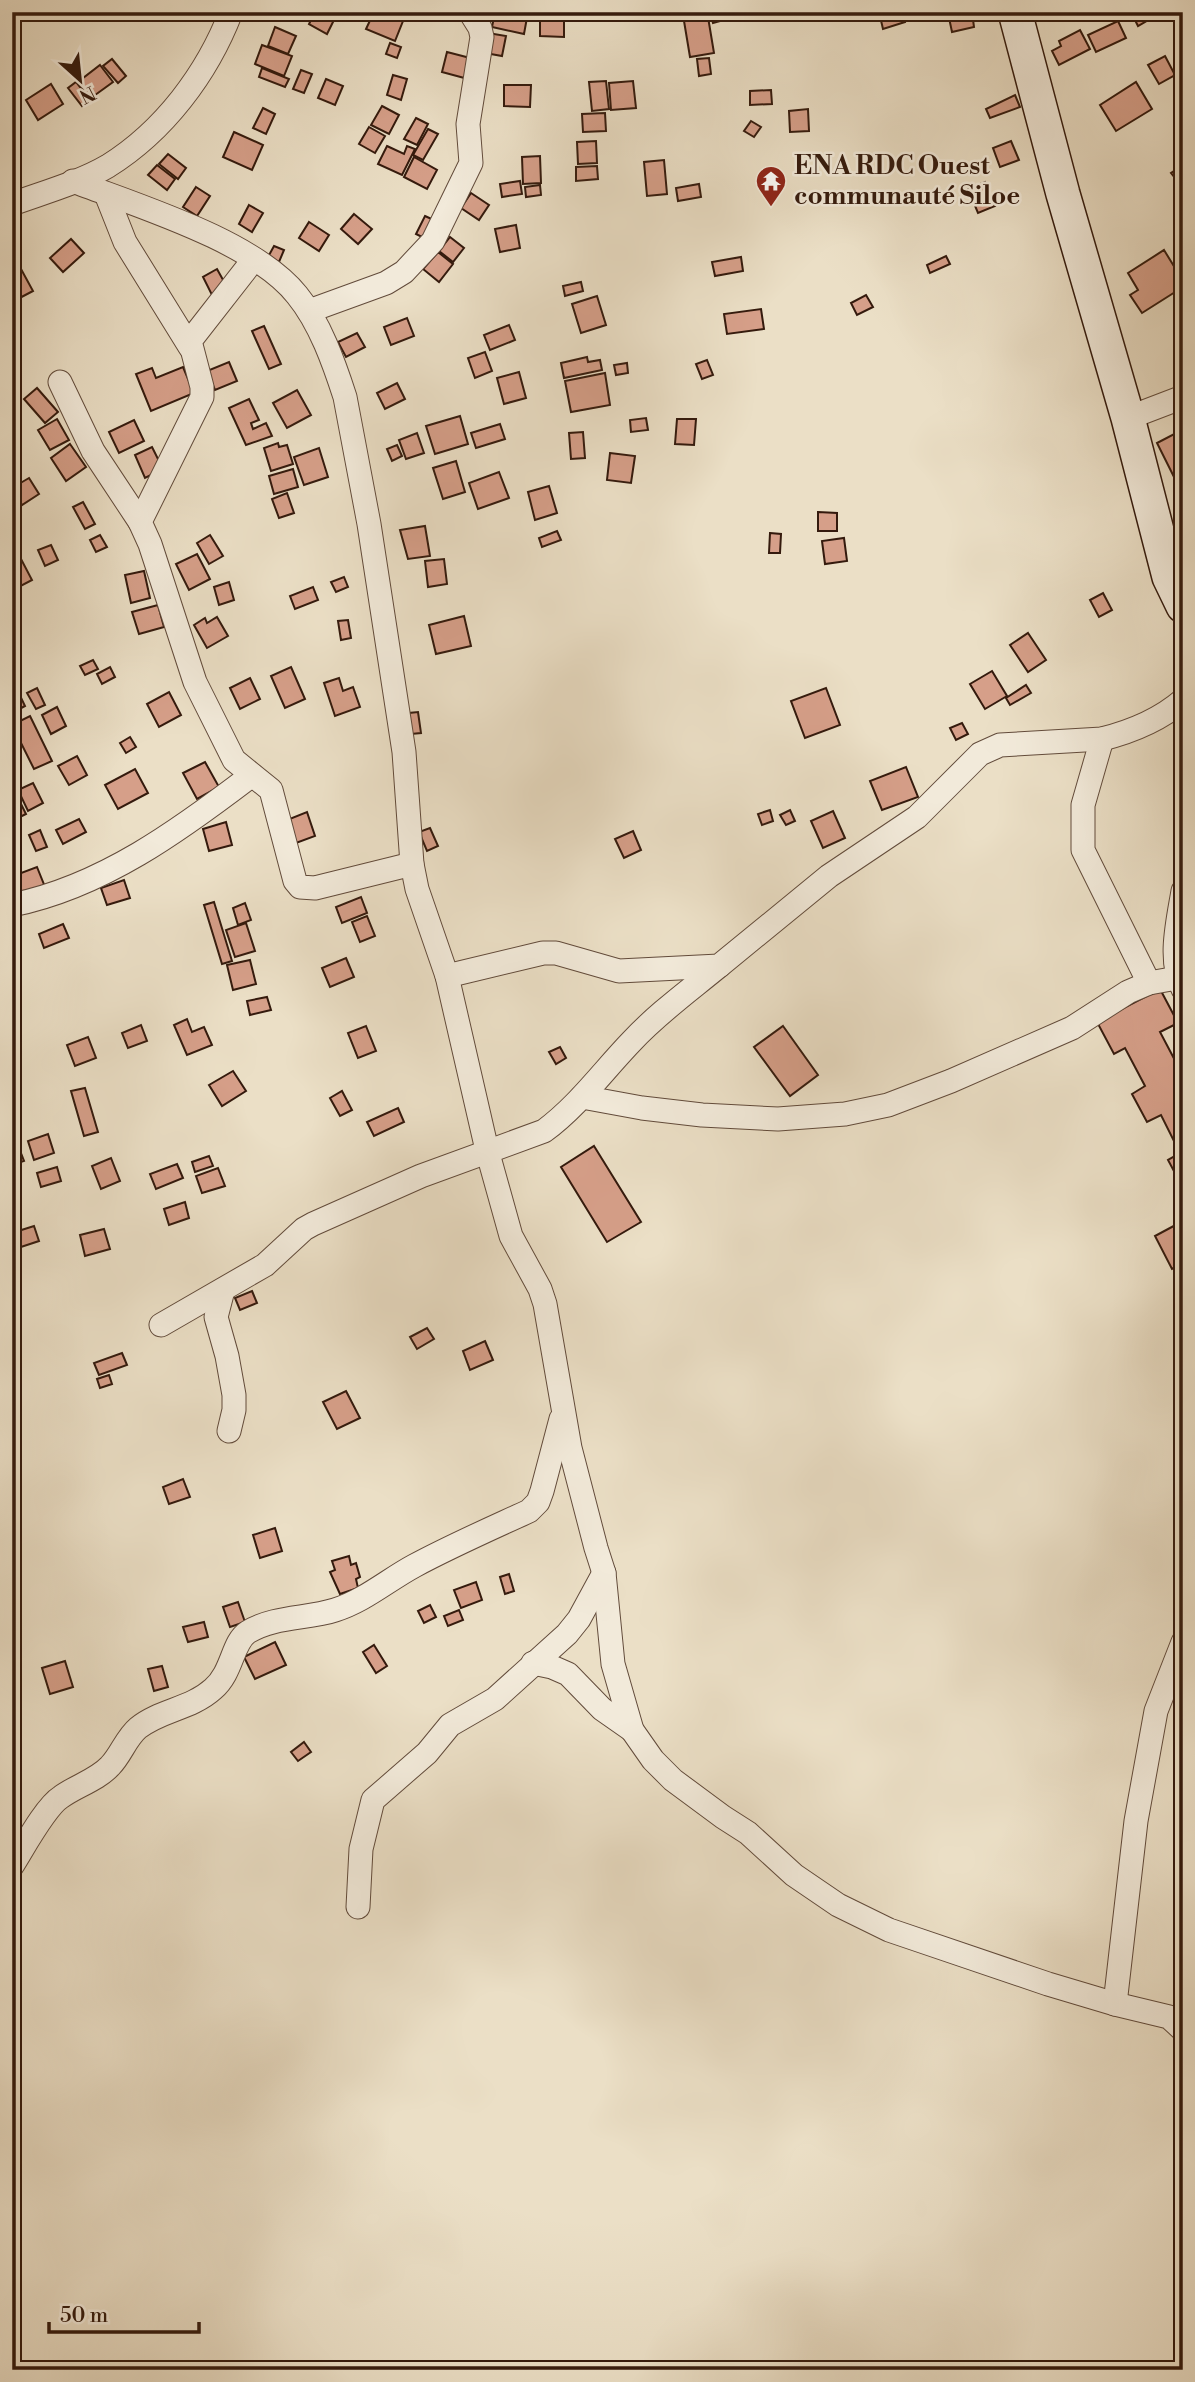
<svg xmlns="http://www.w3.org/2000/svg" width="1195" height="2382" font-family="'Libre Bodoni',serif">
	<rect width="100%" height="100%" fill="#ebdfc6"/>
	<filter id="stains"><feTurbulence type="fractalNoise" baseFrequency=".00286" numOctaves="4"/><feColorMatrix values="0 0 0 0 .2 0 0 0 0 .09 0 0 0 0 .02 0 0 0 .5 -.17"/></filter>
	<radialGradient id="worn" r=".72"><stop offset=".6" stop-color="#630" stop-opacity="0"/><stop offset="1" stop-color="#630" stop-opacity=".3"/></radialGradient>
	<!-- building -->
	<g fill="#d69f89" stroke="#341a0d" stroke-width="2">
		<path d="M315 12H333L337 14 327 34 309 24Z"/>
		<path d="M374 12H383L403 21 395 41 366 29Z"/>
		<path d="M495 12H528L524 34 492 27Z"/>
		<path d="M540 12H564V37L540 36Z"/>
		<path d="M710 12H737L738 16 713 23Z"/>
		<path d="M879 12H903L905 22 883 29Z"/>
		<path d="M972 12 974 27 952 32 948 13Z"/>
		<path d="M1131 12H1153L1155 16 1138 26Z"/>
		<path d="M708 17 714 53 690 57 684 21Z"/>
		<path d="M1118 21 1126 38 1096 52 1088 35Z"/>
		<path d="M275 27 296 36 288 54 268 46Z"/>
		<path d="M1080 30 1090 49 1059 65 1052 51 1061 46 1059 41Z"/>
		<path d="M488 33 506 36 502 56 485 53Z"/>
		<path d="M390 43 401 47 397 58 386 54Z"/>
		<path d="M262 45 292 56 284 76 255 64Z"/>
		<path d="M447 52 474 59 468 79 442 72Z"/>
		<path d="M1165 56 1175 75 1159 84 1148 65Z"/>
		<path d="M709 58 711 74 699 76 697 59Z"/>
		<path d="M112 59 126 76 118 83 103 66Z"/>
		<path d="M100 65 113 82 91 98 78 82Z"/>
		<path d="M262 68 289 79 285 87 259 77Z"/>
		<path d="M301 70 312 74 304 93 293 89Z"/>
		<path d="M393 75 407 79 401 100 387 95Z"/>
		<path d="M326 79 343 86 335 105 318 98Z"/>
		<path d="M606 81 609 109 592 111 589 82Z"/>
		<path d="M633 81 636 108 611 110 609 83Z"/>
		<path d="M76 82 90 100 82 106 68 88Z"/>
		<path d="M1136 82 1152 109 1116 131 1100 105Z"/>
		<path d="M51 84 63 104 38 120 26 100Z"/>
		<path d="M504 85H531L530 107 504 106Z"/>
		<path d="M771 90 772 104 750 105V91Z"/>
		<path d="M1015 95 1020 107 990 118 986 109Z"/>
		<path d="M382 106 399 115 389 134 371 125Z"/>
		<path d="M263 108 275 114 266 134 253 128Z"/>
		<path d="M808 109 809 131 790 132 789 111Z"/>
		<path d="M605 113 606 131 583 132 582 114Z"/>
		<path d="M416 118 428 124 417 145 404 139Z"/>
		<path d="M751 121 761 127 754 137 744 131Z"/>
		<path d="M369 127 385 136 375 153 359 144Z"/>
		<path d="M428 129 438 134 423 160 413 155Z"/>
		<path d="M234 132 263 145 252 170 223 157Z"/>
		<path d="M596 141 597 163 578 164 577 142Z"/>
		<path d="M1011 141 1019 160 1000 167 993 148Z"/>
		<path d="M387 146 404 154 407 146 415 149 402 175 378 164Z"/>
		<path d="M168 154 186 168 178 179 159 164Z"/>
		<path d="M540 156 541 183 523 184 522 157Z"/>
		<path d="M414 157 437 170 427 189 404 177Z"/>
		<path d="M664 160 667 194 647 196 644 162Z"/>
		<path d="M157 165 175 179 167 190 148 175Z"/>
		<path d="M1183 165V188L1171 173Z"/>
		<path d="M597 166 598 179 576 181V167Z"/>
		<path d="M520 181 522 194 502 197 500 184Z"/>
		<path d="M985 182 995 206 978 213 968 189Z"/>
		<path d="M699 184 701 197 678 201 676 188Z"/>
		<path d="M540 185 541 195 526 197 525 187Z"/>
		<path d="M196 187 210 196 197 216 183 207Z"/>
		<path d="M471 193 489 205 479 220 461 208Z"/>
		<path d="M249 205 263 213 252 232 239 224Z"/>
		<path d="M354 214 372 229 358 244 341 229Z"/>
		<path d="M425 216 436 221 426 239 416 234Z"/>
		<path d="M309 222 329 235 319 251 299 238Z"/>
		<path d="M516 225 520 248 500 252 495 229Z"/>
		<path d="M450 237 464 248 453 262 439 251Z"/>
		<path d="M71 239 84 253 63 272 50 258Z"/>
		<path d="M274 246 284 250 279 262 268 257Z"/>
		<path d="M1164 250 1183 281V287L1142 313 1130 295 1138 290 1128 273Z"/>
		<path d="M438 252 453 264 439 282 423 269Z"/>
		<path d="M946 256 950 264 930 273 927 265Z"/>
		<path d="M741 257 743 271 715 276 712 262Z"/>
		<path d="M21 269 33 291 12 302V273Z"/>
		<path d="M217 269 227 287 212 295 203 277Z"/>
		<path d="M581 282 583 291 565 296 563 286Z"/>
		<path d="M866 295 873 307 857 315 851 303Z"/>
		<path d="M597 296 606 325 581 333 572 304Z"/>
		<path d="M761 309 764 329 727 334 724 314Z"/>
		<path d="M407 318 414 336 391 345 384 327Z"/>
		<path d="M509 325 515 340 490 350 484 335Z"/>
		<path d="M264 326 281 364 269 369 252 331Z"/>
		<path d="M357 333 365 347 346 357 338 342Z"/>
		<path d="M485 352 492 371 475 378 468 358Z"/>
		<path d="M587 357 588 362 600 360 602 370 564 378 561 363Z"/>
		<path d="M707 360 713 375 702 379 696 364Z"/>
		<path d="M229 362 237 381 215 390 207 371Z"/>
		<path d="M627 363 628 373 616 375 614 365Z"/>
		<path d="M183 367 194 393 151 411 136 374 152 368 156 378Z"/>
		<path d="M519 372 526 398 504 404 497 378Z"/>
		<path d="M605 373 610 405 571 412 565 381Z"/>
		<path d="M397 383 405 399 385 409 377 393Z"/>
		<path d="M37 388 58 412 45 423 24 399Z"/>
		<path d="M297 390 311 415 287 428 273 403Z"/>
		<path d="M249 399 259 420 251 423 253 429 266 423 272 436 246 445 229 408Z"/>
		<path d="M460 416 468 444 435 454 426 426Z"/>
		<path d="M646 418 648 430 631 432 630 420Z"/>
		<path d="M57 419 69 440 50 450 38 430Z"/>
		<path d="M677 419H696L694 445 675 444Z"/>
		<path d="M134 420 144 441 119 453 109 432Z"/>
		<path d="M500 424 505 439 476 448 471 433Z"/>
		<path d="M1180 431 1183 435V487L1180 489 1157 443Z"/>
		<path d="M583 432 585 458 571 459 569 433Z"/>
		<path d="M417 433 424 453 406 459 399 440Z"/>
		<path d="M278 443 279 447 287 445 293 464 271 471 264 448Z"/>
		<path d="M70 444 86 467 66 481 51 458Z"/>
		<path d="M397 445 402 456 392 461 387 449Z"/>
		<path d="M152 447 163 469 145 478 135 455Z"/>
		<path d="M319 448 328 477 304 485 294 457Z"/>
		<path d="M610 453 635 456 631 483 607 480Z"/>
		<path d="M456 461 465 492 443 499 433 468Z"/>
		<path d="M293 469 298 487 274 494 269 476Z"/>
		<path d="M499 472 509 498 478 509 469 483Z"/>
		<path d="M29 478 39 494 22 505 12 488Z"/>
		<path d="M549 486 557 513 535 520 528 492Z"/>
		<path d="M287 493 294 513 279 518 272 499Z"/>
		<path d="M83 502 95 524 85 529 73 507Z"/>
		<path d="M818 512 837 513V531H818Z"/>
		<path d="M425 526 430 556 408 559 400 530Z"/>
		<path d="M557 531 561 540 542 547 539 538Z"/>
		<path d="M770 533 781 534 780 553H769Z"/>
		<path d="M100 535 107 547 96 552 90 540Z"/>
		<path d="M210 535 223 556 209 564 197 543Z"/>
		<path d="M844 538 847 561 825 564 822 541Z"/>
		<path d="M51 545 58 560 45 566 38 550Z"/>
		<path d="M197 554 210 579 189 590 176 564Z"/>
		<path d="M21 559 32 580 15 589 12 583V563Z"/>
		<path d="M444 559 447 584 428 587 425 561Z"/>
		<path d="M144 571 150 598 131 603 125 575Z"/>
		<path d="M344 577 348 587 336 592 331 582Z"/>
		<path d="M229 582 234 600 219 605 214 587Z"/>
		<path d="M313 587 318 600 295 609 290 596Z"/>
		<path d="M1103 593 1112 610 1099 617 1090 600Z"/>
		<path d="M158 605 164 627 139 634 132 612Z"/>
		<path d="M464 616 471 646 436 654 429 625Z"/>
		<path d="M217 617 228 636 207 648 194 625 205 618 207 623Z"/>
		<path d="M348 620 351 638 341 640 338 621Z"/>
		<path d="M1028 633 1046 660 1028 672 1010 645Z"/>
		<path d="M93 660 98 669 85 675 80 666Z"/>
		<path d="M110 667 115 677 102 684 97 674Z"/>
		<path d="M291 667 305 699 285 708 271 676Z"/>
		<path d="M992 671 1007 696 985 709 970 684Z"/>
		<path d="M250 678 260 699 240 709 230 688Z"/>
		<path d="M339 678 343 691 353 687 360 707 335 716 324 683Z"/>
		<path d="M14 683 25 706 12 713V684Z"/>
		<path d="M1026 685 1031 693 1010 705 1006 698Z"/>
		<path d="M37 688 45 705 36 709 27 693Z"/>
		<path d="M826 688 840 725 805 738 791 701Z"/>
		<path d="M169 692 181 715 159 727 147 704Z"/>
		<path d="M57 707 66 726 51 734 42 715Z"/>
		<path d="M418 712 421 733 411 734 409 713Z"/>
		<path d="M30 716 52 761 34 769 12 725Z"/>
		<path d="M962 723 968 734 956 740 950 728Z"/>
		<path d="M130 737 136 747 126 753 120 743Z"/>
		<path d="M77 756 87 775 69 785 58 766Z"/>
		<path d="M205 762 219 787 197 799 183 773Z"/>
		<path d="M906 767 918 797 882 810 870 781Z"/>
		<path d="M135 769 148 793 118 809 105 785Z"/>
		<path d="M33 783 43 803 28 811 18 790Z"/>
		<path d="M18 798 26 814 12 821V801Z"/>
		<path d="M770 810 773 821 762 825 758 814Z"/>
		<path d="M790 810 795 821 786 825 780 815Z"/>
		<path d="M833 811 845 838 823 848 811 821Z"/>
		<path d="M307 812 315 836 296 843 287 820Z"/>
		<path d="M79 819 86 832 63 844 56 830Z"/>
		<path d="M226 822 232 845 209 851 203 829Z"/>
		<path d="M430 828 438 846 427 851 419 832Z"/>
		<path d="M40 830 47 847 36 851 29 835Z"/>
		<path d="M633 831 641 850 624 858 615 839Z"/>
		<path d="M37 867 45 887 21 897 13 876Z"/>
		<path d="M124 880 130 898 107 905 101 888Z"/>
		<path d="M361 897 367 913 342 923 336 907Z"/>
		<path d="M214 902 232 961 222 964 204 905Z"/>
		<path d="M245 903 251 920 238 925 233 908Z"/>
		<path d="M367 916 375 936 360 942 352 922Z"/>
		<path d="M246 923 255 951 235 957 226 930Z"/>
		<path d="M63 924 69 938 44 948 39 934Z"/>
		<path d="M346 958 354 977 330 987 322 968Z"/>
		<path d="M250 960 256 984 233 990 227 965Z"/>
		<path d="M1160 989 1178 1023 1160 1032 1179 1068 1182 1066 1183 1188 1168 1160 1180 1153 1161 1115 1147 1122 1132 1094 1145 1086 1125 1048 1114 1054 1097 1022Z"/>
		<path d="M267 997 271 1010 250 1015 247 1001Z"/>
		<path d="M187 1019 192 1032 204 1027 212 1045 187 1055 174 1025Z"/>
		<path d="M141 1025 147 1041 128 1048 122 1033Z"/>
		<path d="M366 1026 376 1051 358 1058 348 1033Z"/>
		<path d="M783 1026 818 1075 790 1096 754 1047Z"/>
		<path d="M88 1037 96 1058 75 1066 67 1045Z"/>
		<path d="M560 1047 566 1058 556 1064 549 1052Z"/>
		<path d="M233 1071 246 1091 222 1106 209 1085Z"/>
		<path d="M85 1088 98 1132 84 1136 71 1091Z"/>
		<path d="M342 1091 352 1110 340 1116 330 1098Z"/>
		<path d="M398 1108 404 1122 374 1136 367 1122Z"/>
		<path d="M48 1134 54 1153 34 1160 28 1141Z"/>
		<path d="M594 1146 641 1222 607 1242 561 1167Z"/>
		<path d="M19 1148 24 1161 12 1165V1150Z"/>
		<path d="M209 1156 213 1166 195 1172 192 1162Z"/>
		<path d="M111 1158 120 1181 101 1189 92 1166Z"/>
		<path d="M177 1164 183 1178 156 1189 150 1174Z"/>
		<path d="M57 1167 61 1181 41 1187 37 1173Z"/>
		<path d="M218 1168 225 1186 202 1193 196 1176Z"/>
		<path d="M185 1202 189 1218 169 1225 164 1209Z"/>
		<path d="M1183 1221V1263L1172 1269 1155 1236Z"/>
		<path d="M34 1226 39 1241 15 1249 12 1233Z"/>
		<path d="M104 1229 110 1249 85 1256 80 1235Z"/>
		<path d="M252 1291 257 1303 240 1310 235 1298Z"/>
		<path d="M427 1328 434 1339 417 1349 410 1337Z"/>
		<path d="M485 1341 493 1360 470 1370 463 1351Z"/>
		<path d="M122 1353 127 1365 99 1375 94 1363Z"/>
		<path d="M109 1375 112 1384 100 1388 97 1379Z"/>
		<path d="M346 1391 360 1418 337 1429 323 1402Z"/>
		<path d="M183 1479 190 1497 169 1504 163 1487Z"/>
		<path d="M275 1528 282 1551 260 1558 253 1535Z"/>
		<path d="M349 1556 351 1565 356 1563 360 1577 356 1579 358 1588 340 1594 330 1572 335 1570 332 1561Z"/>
		<path d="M509 1574 514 1591 505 1594 500 1577Z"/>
		<path d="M476 1582 482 1600 461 1608 454 1590Z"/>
		<path d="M238 1602 245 1622 230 1627 223 1607Z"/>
		<path d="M430 1605 436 1617 424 1623 418 1611Z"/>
		<path d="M459 1610 463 1620 448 1626 444 1616Z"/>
		<path d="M204 1622 208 1637 188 1642 183 1627Z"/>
		<path d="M275 1642 286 1665 255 1679 244 1657Z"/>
		<path d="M374 1645 387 1666 376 1673 363 1652Z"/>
		<path d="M65 1661 73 1687 50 1694 42 1668Z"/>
		<path d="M162 1666 168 1687 154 1691 148 1669Z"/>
		<path d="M304 1742 311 1752 298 1761 291 1752Z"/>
	</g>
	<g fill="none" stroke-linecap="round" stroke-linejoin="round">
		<!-- street casing -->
		<g stroke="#624b3b" stroke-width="25">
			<g id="street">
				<path d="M1181 12 1183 14"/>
				<path d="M73 181C138 206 254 241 297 295 320 323 334 363 345 397L369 524 404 752 412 864 417 889 447 976 487 1150 511 1236 540 1289 545 1304 570 1448 596 1548 604 1573 613 1664 632 1730 653 1760 673 1780 723 1817 748 1833 794 1875 838 1905 889 1930 1048 1984 1115 2004 1169 2017 1183 2030"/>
				<path d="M106 194 125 242 190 347"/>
				<path d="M12 204C42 193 81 182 108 166 164 131 207 74 231 12"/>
				<path d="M254 259 190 341 202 387V397L140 522 150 544 195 682 234 760 271 790 295 881 300 887 315 888 412 864"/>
				<path d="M309 311 386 283 404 272 433 241 471 163 468 124 482 37 480 28 470 12"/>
				<path d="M60 382 93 451 140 522"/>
				<path d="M1128 418 1183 397"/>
				<path d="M1102 739 1083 805V850L1149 983"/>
				<path d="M1183 891C1178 921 1168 961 1183 989"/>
				<path d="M12 905C102 887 180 830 252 775"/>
				<path d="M447 976 543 953H556L619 971 719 966 829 876 917 817 980 754 1000 745 1102 739C1130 732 1161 719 1183 700"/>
				<path d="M582 1097 642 1108 702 1115 778 1119 845 1114 888 1105 951 1081 1072 1028 1128 992 1149 983 1177 978"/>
				<path d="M223 1290 216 1317 227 1356 234 1395V1410L229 1431"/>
				<path d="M161 1325 265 1265 304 1229 313 1224 421 1176 544 1131C578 1106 603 1071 632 1041 658 1013 690 990 719 966"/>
				<path d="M533 1663 552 1667 568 1674 602 1709 632 1730"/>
				<path d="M12 1866C23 1849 45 1807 61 1797 76 1786 97 1780 110 1766 121 1755 126 1738 138 1728 160 1710 191 1709 213 1689 233 1672 232 1642 248 1632 274 1616 307 1619 335 1610 364 1601 388 1580 414 1566 451 1546 490 1529 529 1511L538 1502 542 1491 561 1419"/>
				<path d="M358 1907 361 1849 373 1800 427 1753 450 1725 495 1699 567 1634 579 1619 604 1573"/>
				<path d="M1115 2004 1136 1821 1156 1711 1183 1642"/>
			</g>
		</g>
		<!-- secondary casing -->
		<g stroke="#341a0d" stroke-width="36">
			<path id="secondary" d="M1015 12 1063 194 1128 418 1169 577 1183 606"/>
		</g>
		<!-- street -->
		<use href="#street" stroke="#f2eada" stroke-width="23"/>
		<!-- secondary -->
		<use href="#secondary" stroke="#f2eada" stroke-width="33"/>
	</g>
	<!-- icons -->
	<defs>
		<g id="temple-pin" transform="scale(1.575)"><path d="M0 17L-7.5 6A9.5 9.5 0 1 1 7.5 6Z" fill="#8f2418" stroke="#f2eada"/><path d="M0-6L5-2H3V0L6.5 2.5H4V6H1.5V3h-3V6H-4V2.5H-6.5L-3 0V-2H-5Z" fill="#fff"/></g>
	</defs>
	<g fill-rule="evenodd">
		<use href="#temple-pin" x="771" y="181"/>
	</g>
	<g text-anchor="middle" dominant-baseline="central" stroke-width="5" stroke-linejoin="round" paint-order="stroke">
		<!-- poi labels -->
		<g font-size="26" font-weight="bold" fill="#341a0d" stroke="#f2eada" text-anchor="start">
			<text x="794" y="166">ENA RDC Ouest<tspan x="794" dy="30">communauté Siloe</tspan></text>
		</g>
	</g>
	<!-- margin -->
	<rect width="1195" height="2382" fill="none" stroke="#ebdfc6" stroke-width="42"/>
	<rect x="14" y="14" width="1167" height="2354" fill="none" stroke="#341a0d" stroke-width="3.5"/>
	<rect x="21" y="21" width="1153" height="2340" fill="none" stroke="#341a0d" stroke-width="2"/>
	<!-- north arrow -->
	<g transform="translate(80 80) rotate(153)" stroke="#f2eada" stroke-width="5" paint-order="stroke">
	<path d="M0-5L12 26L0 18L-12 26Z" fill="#341a0d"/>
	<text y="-10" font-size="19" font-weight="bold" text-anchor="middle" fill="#341a0d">N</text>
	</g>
	<!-- scale -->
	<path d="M49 2322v10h150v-10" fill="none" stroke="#341a0d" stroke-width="3.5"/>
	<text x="60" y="2322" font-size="21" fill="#341a0d" stroke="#f2eada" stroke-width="5" paint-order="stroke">50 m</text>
	<rect width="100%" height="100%" filter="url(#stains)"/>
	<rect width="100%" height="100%" fill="url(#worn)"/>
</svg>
